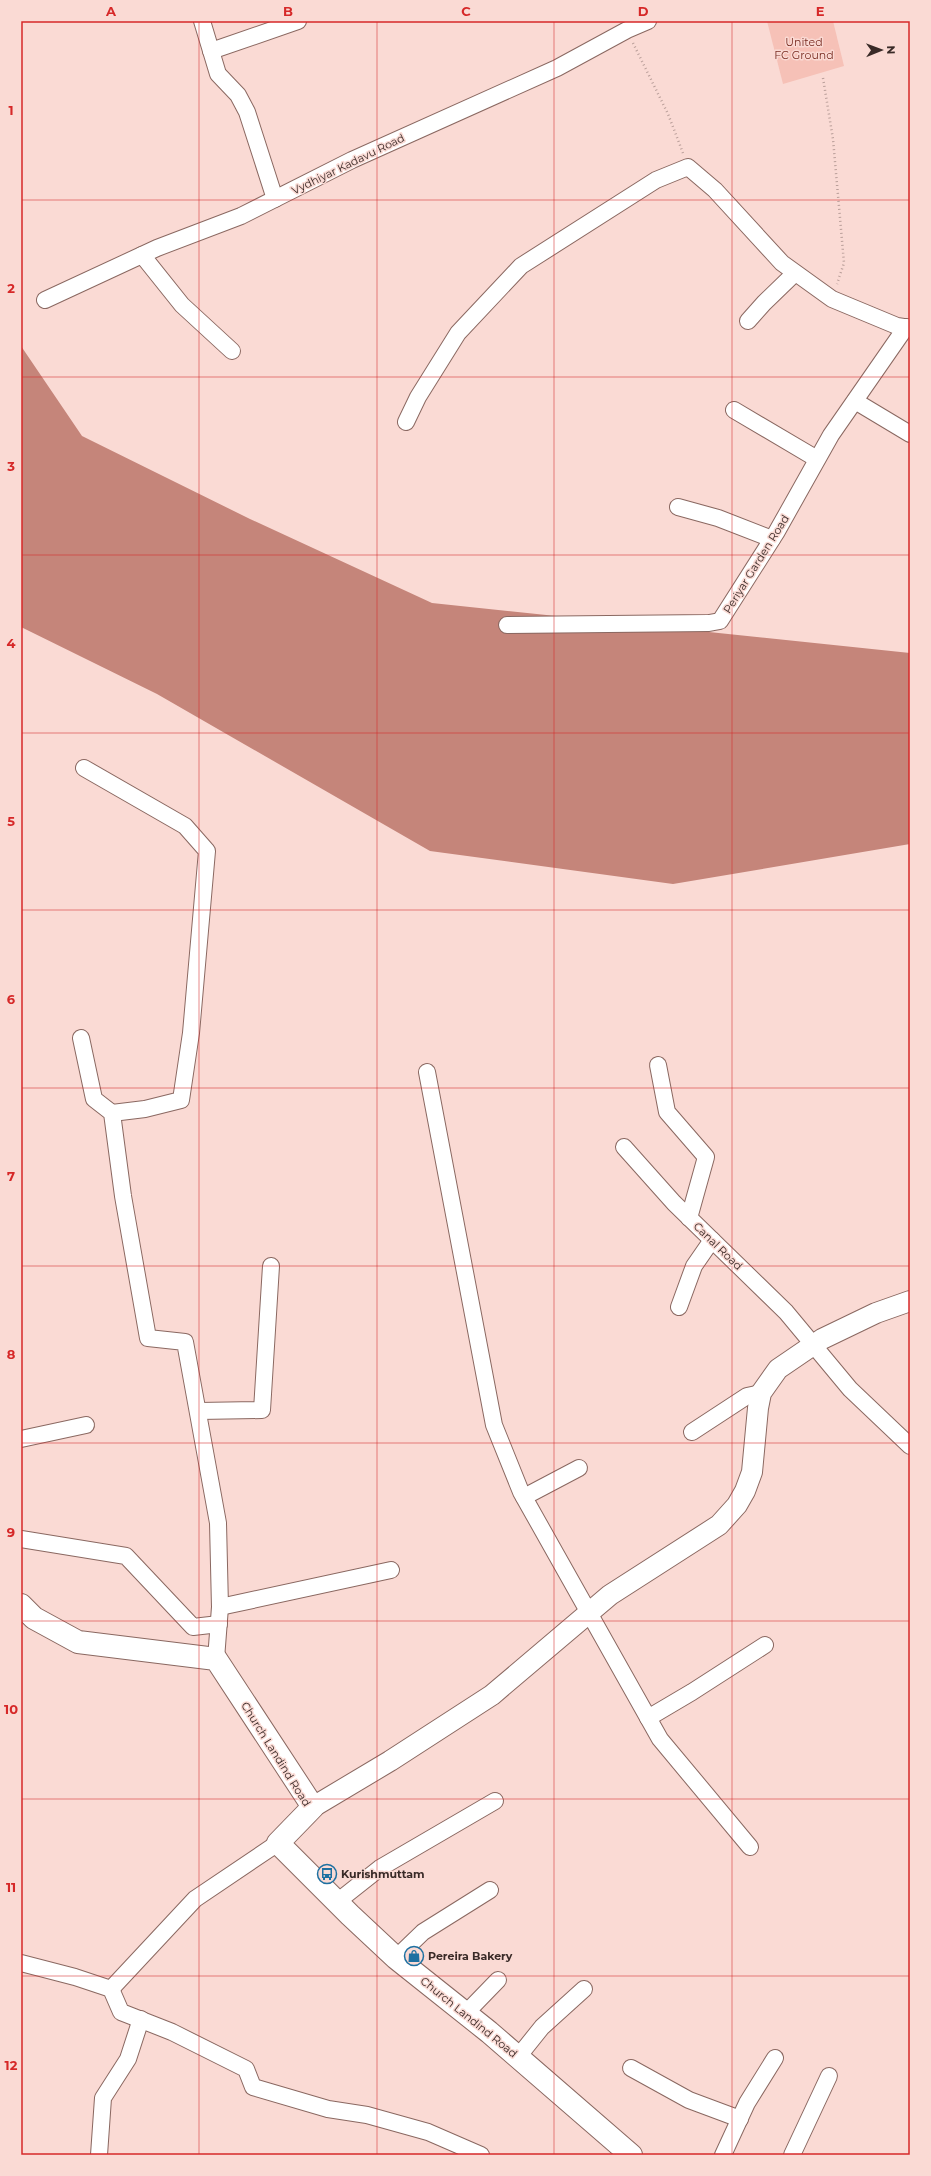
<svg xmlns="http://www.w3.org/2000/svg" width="931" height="2176" font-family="Montserrat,sans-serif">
	<rect width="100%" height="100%" fill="#fadad4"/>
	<!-- green -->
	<path fill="#f6c1b7" d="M767 21H833L844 66 783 84Z"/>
	<!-- water -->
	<path fill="#c5857a" d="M21 346 82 436 250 519 432 603 910 653V844L673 884 430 851 157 694 21 627Z"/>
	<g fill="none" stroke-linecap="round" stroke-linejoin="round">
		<!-- minor casing -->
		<g stroke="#8a6861" stroke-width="18">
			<g id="minor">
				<path d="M202 21 218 74 238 95 247 112 275 199"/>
				<path d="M211 51 298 21"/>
				<path d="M142 255 182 305 232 351"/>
				<path d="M45 300 157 248 241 216 352 160 557 68 627 30 648 21"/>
				<path d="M748 321 764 303 795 273"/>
				<path d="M855 401 910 434"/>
				<path d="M734 410 817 459"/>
				<path d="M406 422 418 397 458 333 521 266 656 180 688 167 715 190 782 263 832 299 897 326 910 328"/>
				<path d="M678 507 718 518 772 539"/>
				<path d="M507 625 709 623 720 621 776 533 831 435 906 327"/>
				<path d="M84 768 185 826 207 851 191 1033 181 1100 145 1109 112 1113"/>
				<path d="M81 1038 94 1099 112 1113 123 1196 148 1338 185 1342 218 1523 220 1607 216 1659"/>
				<path d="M658 1065 667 1112 706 1157 689 1218"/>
				<path d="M427 1072 494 1425 521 1492 660 1739 750 1847"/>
				<path d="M624 1147 674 1203 786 1312 850 1389 910 1446"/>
				<path d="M679 1307 694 1266 712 1240"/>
				<path d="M199 1411 262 1410 271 1266"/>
				<path d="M692 1432 747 1396 761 1393"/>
				<path d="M21 1439 86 1425"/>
				<path d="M524 1497 579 1468"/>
				<path d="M21 1539 126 1556 193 1627 219 1624"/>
				<path d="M220 1607 391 1570"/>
				<path d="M648 1718 692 1692 765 1645"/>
				<path d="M337 1902 380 1868 495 1801"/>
				<path d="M396 1958 423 1932 490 1890"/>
				<path d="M21 1963 75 1977 111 1989 121 2012 172 2032 246 2069 253 2087 328 2109 367 2115 428 2132 481 2155"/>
				<path d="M111 1989 195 1899 278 1843"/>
				<path d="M466 2013 498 1980"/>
				<path d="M518 2057 542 2027 584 1989"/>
				<path d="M631 2068 689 2100 740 2119"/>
				<path d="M99 2155 103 2098 128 2059 141 2019"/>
				<path d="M723 2155 747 2103 775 2058"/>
				<path d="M792 2155 829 2076"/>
			</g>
		</g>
		<!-- tertiary casing -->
		<g stroke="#8a6861" stroke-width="22">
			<path id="tertiary" d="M313 1807 390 1761 492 1695 610 1595 719 1525 737 1505 745 1491 752 1472 758 1408 761 1393 778 1369 822 1339 876 1313 910 1301"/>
		</g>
		<!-- secondary casing -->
		<g stroke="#8a6861" stroke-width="24">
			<path id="secondary" d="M21 1605 34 1618 78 1642 216 1659 313 1807 278 1843 350 1915 396 1958 489 2032 631 2155"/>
		</g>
		<!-- path -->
		<g stroke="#ba9f9a" stroke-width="2.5" stroke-dasharray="1 3" stroke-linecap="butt">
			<path d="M633 43 668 114 683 153"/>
			<path d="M823 78 833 139 844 263 837 284"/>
		</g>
		<!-- minor -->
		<use href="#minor" stroke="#fff" stroke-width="16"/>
		<!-- tertiary -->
		<use href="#tertiary" stroke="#fff" stroke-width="20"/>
		<!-- secondary -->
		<use href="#secondary" stroke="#fff" stroke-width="22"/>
	</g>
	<!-- grid -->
	<path fill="none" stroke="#d62828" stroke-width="1" stroke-opacity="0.55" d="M199 21V2155M377 21V2155M554 21V2155M732 21V2155M21 200H910M21 377H910M21 555H910M21 733H910M21 910H910M21 1088H910M21 1266H910M21 1443H910M21 1621H910M21 1799H910M21 1976H910"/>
	<!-- icons -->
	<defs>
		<g id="bus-ring" transform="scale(1)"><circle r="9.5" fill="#fadad4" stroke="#1e70a1" stroke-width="1.5"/><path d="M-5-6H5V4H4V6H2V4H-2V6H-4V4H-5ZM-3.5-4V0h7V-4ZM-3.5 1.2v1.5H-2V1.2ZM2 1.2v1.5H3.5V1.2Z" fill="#1e70a1"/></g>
		<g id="shop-ring" transform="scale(1)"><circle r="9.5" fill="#fadad4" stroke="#1e70a1" stroke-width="1.5"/><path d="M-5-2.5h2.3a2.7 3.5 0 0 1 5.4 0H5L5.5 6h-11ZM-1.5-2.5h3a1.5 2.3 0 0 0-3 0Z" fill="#1e70a1"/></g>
	</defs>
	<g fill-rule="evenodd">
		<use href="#bus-ring" x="327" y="1874"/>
		<use href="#shop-ring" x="414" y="1956"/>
	</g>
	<g text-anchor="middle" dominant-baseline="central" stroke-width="3" stroke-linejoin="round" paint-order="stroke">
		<!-- park labels -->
		<g font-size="11" fill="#782b20" stroke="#fadad4">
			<text x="804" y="42">United<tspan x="804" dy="13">FC Ground</tspan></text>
		</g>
		<!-- street labels -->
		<g font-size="11" fill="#392a27" stroke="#fadad4">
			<text transform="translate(348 164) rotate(-26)">Vydhiyar Kadavu Road</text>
			<text transform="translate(756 564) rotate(-58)">Periyar Garden Road</text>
			<text transform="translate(718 1246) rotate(44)">Canal Road</text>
			<text transform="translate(276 1754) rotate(58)">Church Landind Road</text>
			<text transform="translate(469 2017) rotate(39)">Church Landind Road</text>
		</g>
		<!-- poi labels -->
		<g font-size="11" font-weight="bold" fill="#392a27" stroke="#fadad4" text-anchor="start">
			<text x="341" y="1874">Kurishmuttam</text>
			<text x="428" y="1956">Pereira Bakery</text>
		</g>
	</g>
	<!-- border -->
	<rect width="931" height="2176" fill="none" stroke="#fadad4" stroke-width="44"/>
	<!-- north arrow -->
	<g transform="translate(881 50) rotate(89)" stroke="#fadad4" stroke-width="3" paint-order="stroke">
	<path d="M0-3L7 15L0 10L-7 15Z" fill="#392a27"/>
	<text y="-6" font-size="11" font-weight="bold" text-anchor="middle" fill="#392a27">N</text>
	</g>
	<rect x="22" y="22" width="887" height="2132" fill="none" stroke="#d62828" stroke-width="1.5"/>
	<g font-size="13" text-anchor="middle" font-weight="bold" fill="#d62828">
		<text x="111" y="16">A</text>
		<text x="288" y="16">B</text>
		<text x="466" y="16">C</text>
		<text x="643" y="16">D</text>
		<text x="820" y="16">E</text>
		<text x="11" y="115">1</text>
		<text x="11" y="293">2</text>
		<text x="11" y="471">3</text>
		<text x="11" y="648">4</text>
		<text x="11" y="826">5</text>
		<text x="11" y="1004">6</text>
		<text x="11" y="1181">7</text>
		<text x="11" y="1359">8</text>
		<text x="11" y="1537">9</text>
		<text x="11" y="1714">10</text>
		<text x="11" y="1892">11</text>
		<text x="11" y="2070">12</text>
	</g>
</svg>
